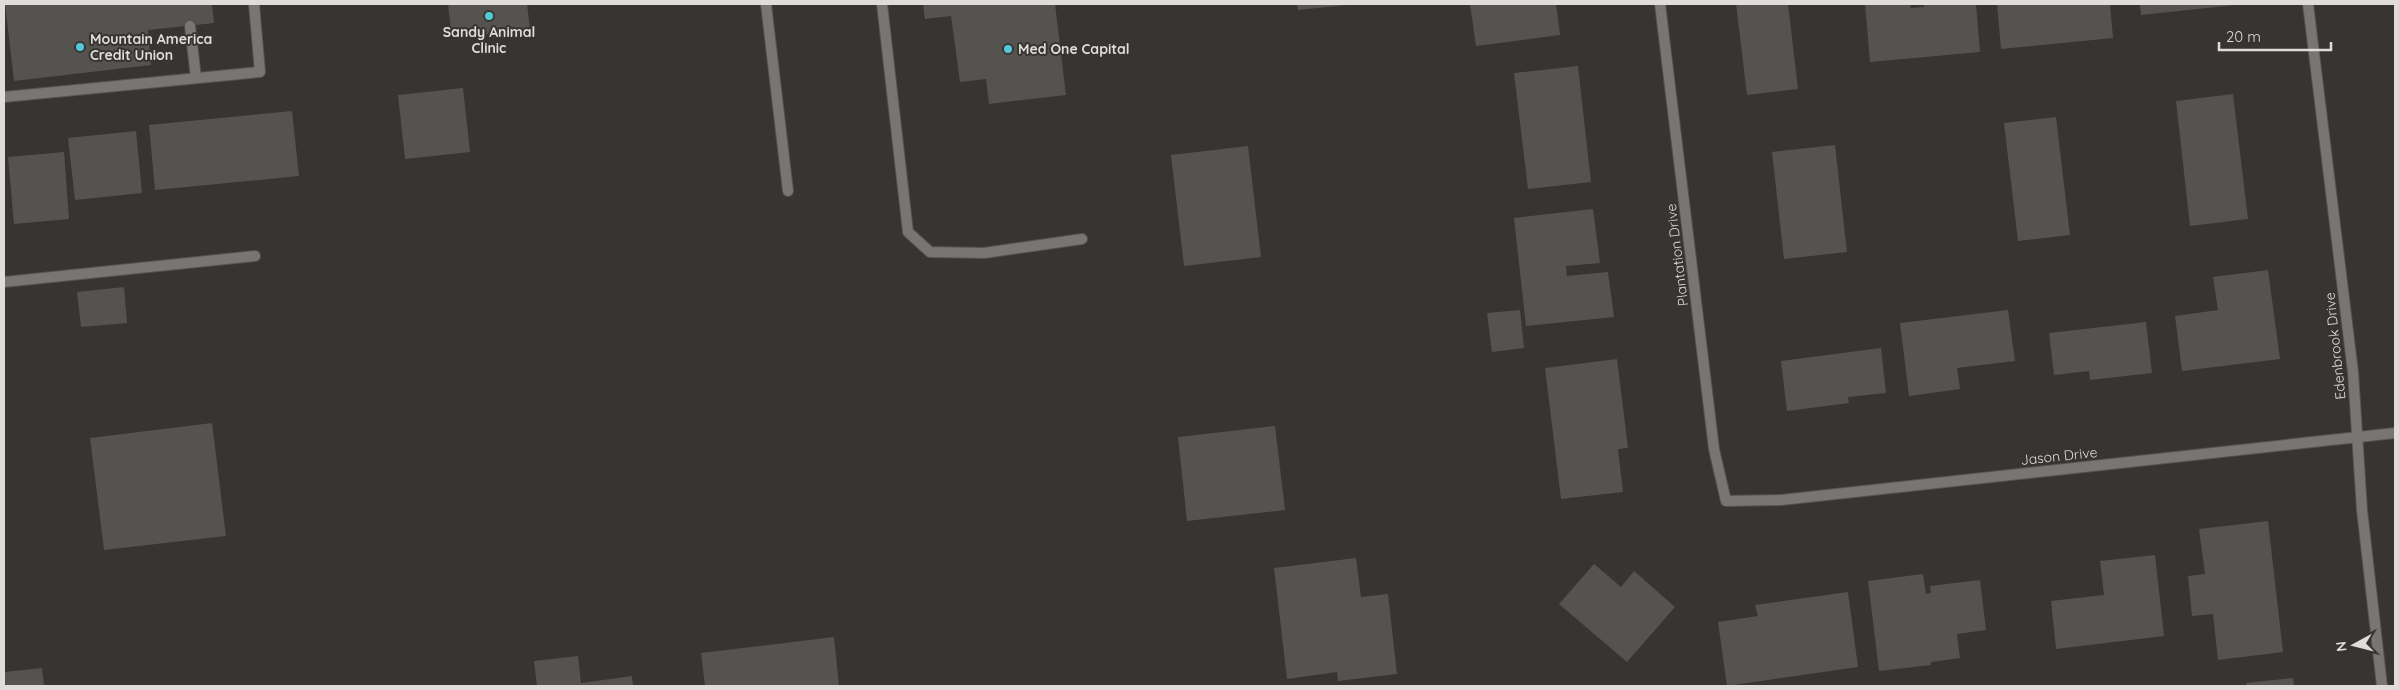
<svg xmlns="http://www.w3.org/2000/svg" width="2399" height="690" font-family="Quicksand,sans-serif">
	<rect width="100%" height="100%" fill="#383431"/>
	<!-- building -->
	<g fill="#56524f">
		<path d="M5 4H212L214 23 148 30 151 65 14 81Z"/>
		<path d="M448 4H527L530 29 452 38Z"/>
		<path d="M923 4H1055L1066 95 989 104 986 79 960 82 951 16 925 19Z"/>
		<path d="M1297 4H1347V5L1298 10Z"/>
		<path d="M1470 4H1556L1560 35 1476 46Z"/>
		<path d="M1736 4H1788L1798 89 1747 95Z"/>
		<path d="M1865 4H1910L1911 8 1924 7V4H1976L1980 52 1870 62Z"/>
		<path d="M1997 4H2110L2113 38 2001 49Z"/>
		<path d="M2140 4H2235V5L2141 15Z"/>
		<path d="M1578 66 1591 182 1528 189 1514 73Z"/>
		<path d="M463 88 470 152 405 159 398 95Z"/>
		<path d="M2233 94 2248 219 2190 226 2176 101Z"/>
		<path d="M292 111 299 176 155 190 149 125Z"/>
		<path d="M2056 117 2070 235 2018 241 2004 123Z"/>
		<path d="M136 131 142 193 75 200 68 138Z"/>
		<path d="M1835 145 1847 252 1784 259 1772 152Z"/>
		<path d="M1248 146 1261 257 1184 266 1171 155Z"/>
		<path d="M64 152 69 219 14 224 8 157Z"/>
		<path d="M1593 209 1600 263 1566 266 1567 276 1608 272 1614 317 1526 326 1514 218Z"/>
		<path d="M2268 270 2280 359 2182 371 2175 316 2218 310 2213 277Z"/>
		<path d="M124 287 127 323 81 327 77 292Z"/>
		<path d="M1520 310 1524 348 1492 352 1487 313Z"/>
		<path d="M2008 310 2015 361 1957 368 1960 389 1909 396 1900 323Z"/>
		<path d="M2146 322 2152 373 2090 380 2089 371 2054 375 2049 333Z"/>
		<path d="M1881 348 1886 393 1848 397 1849 403 1787 411 1781 361Z"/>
		<path d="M1617 359 1628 448 1618 449 1623 492 1561 499 1545 368Z"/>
		<path d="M212 423 226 536 104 550 90 438Z"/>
		<path d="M1275 426 1285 510 1187 521 1178 437Z"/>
		<path d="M2268 521 2283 652 2218 660 2213 614 2192 616 2188 576 2205 574 2199 529Z"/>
		<path d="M2155 555 2164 636 2056 649 2051 601 2104 595 2100 561Z"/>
		<path d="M1356 558 1361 597 1388 594 1397 674 1338 681 1337 672 1287 679 1274 568Z"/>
		<path d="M1594 564 1621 587 1634 571 1675 607 1627 662 1559 604Z"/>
		<path d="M1923 574 1926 594 1931 593 1930 586 1980 580 1986 630 1957 634 1960 658 1931 662V665L1879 671 1868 581Z"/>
		<path d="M1848 592 1858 667 1727 686 1718 622 1758 616 1755 605Z"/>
		<path d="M834 637 839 686H705L701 653Z"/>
		<path d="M578 656 581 683 632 676 633 686H537L534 661Z"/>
		<path d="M42 668 44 686H4V672Z"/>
		<path d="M2293 678 2294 686H2247L2246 683Z"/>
	</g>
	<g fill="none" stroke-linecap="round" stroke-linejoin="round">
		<!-- lane casing -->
		<g stroke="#56524f" stroke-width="12">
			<g id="lane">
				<path d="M766 4 788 191"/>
				<path d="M882 4 908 232 930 252 984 253 1082 239"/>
				<path d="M190 26 196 78"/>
				<path d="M4 97 260 72 254 4"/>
				<path d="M4 282 255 256"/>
			</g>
		</g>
		<!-- street casing -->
		<g stroke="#56524f" stroke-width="12">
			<g id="street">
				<path d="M1660 4 1714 449 1726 501 1781 500 2395 433"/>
				<path d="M2308 4 2353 372 2362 510 2382 686"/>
			</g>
		</g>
		<!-- lane -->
		<use href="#lane" stroke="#787574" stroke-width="10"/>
		<!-- street -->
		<use href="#street" stroke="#787574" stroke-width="10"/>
	</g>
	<!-- markers -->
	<g fill="#52cbd9" stroke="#383431" stroke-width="2">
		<circle cx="489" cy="16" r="5"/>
		<circle cx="80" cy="47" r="5"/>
		<circle cx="1008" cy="49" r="5"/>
	</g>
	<g text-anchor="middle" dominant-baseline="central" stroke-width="4" stroke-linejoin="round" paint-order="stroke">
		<!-- poi labels -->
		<g font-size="14" font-weight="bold" fill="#dfdcda" stroke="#383431" text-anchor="start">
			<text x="489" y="32" text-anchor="middle">Sandy Animal<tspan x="489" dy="16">Clinic</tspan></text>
			<text x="90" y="39">Mountain America<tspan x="90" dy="16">Credit Union</tspan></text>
			<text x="1018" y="49">Med One Capital</text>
		</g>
		<!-- street labels -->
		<g font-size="14" fill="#dfdcda" stroke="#383431">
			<text transform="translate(1677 255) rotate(-97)">Plantation Drive</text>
			<text transform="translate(2335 346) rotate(-96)">Edenbrook Drive</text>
			<text transform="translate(2059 456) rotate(-6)">Jason Drive</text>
		</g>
	</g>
	<!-- border -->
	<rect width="2399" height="690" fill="none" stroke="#dfdcda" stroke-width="10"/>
	<!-- north arrow -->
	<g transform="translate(2354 645) rotate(263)" stroke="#383431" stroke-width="4" paint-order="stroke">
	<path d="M0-4L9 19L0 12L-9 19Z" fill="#dfdcda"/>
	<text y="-8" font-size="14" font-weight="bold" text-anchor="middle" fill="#dfdcda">N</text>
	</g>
	<!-- scale -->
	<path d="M2219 42v8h112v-8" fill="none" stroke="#dfdcda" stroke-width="2.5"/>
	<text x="2226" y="42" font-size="15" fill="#dfdcda" stroke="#383431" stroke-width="4" paint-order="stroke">20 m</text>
</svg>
